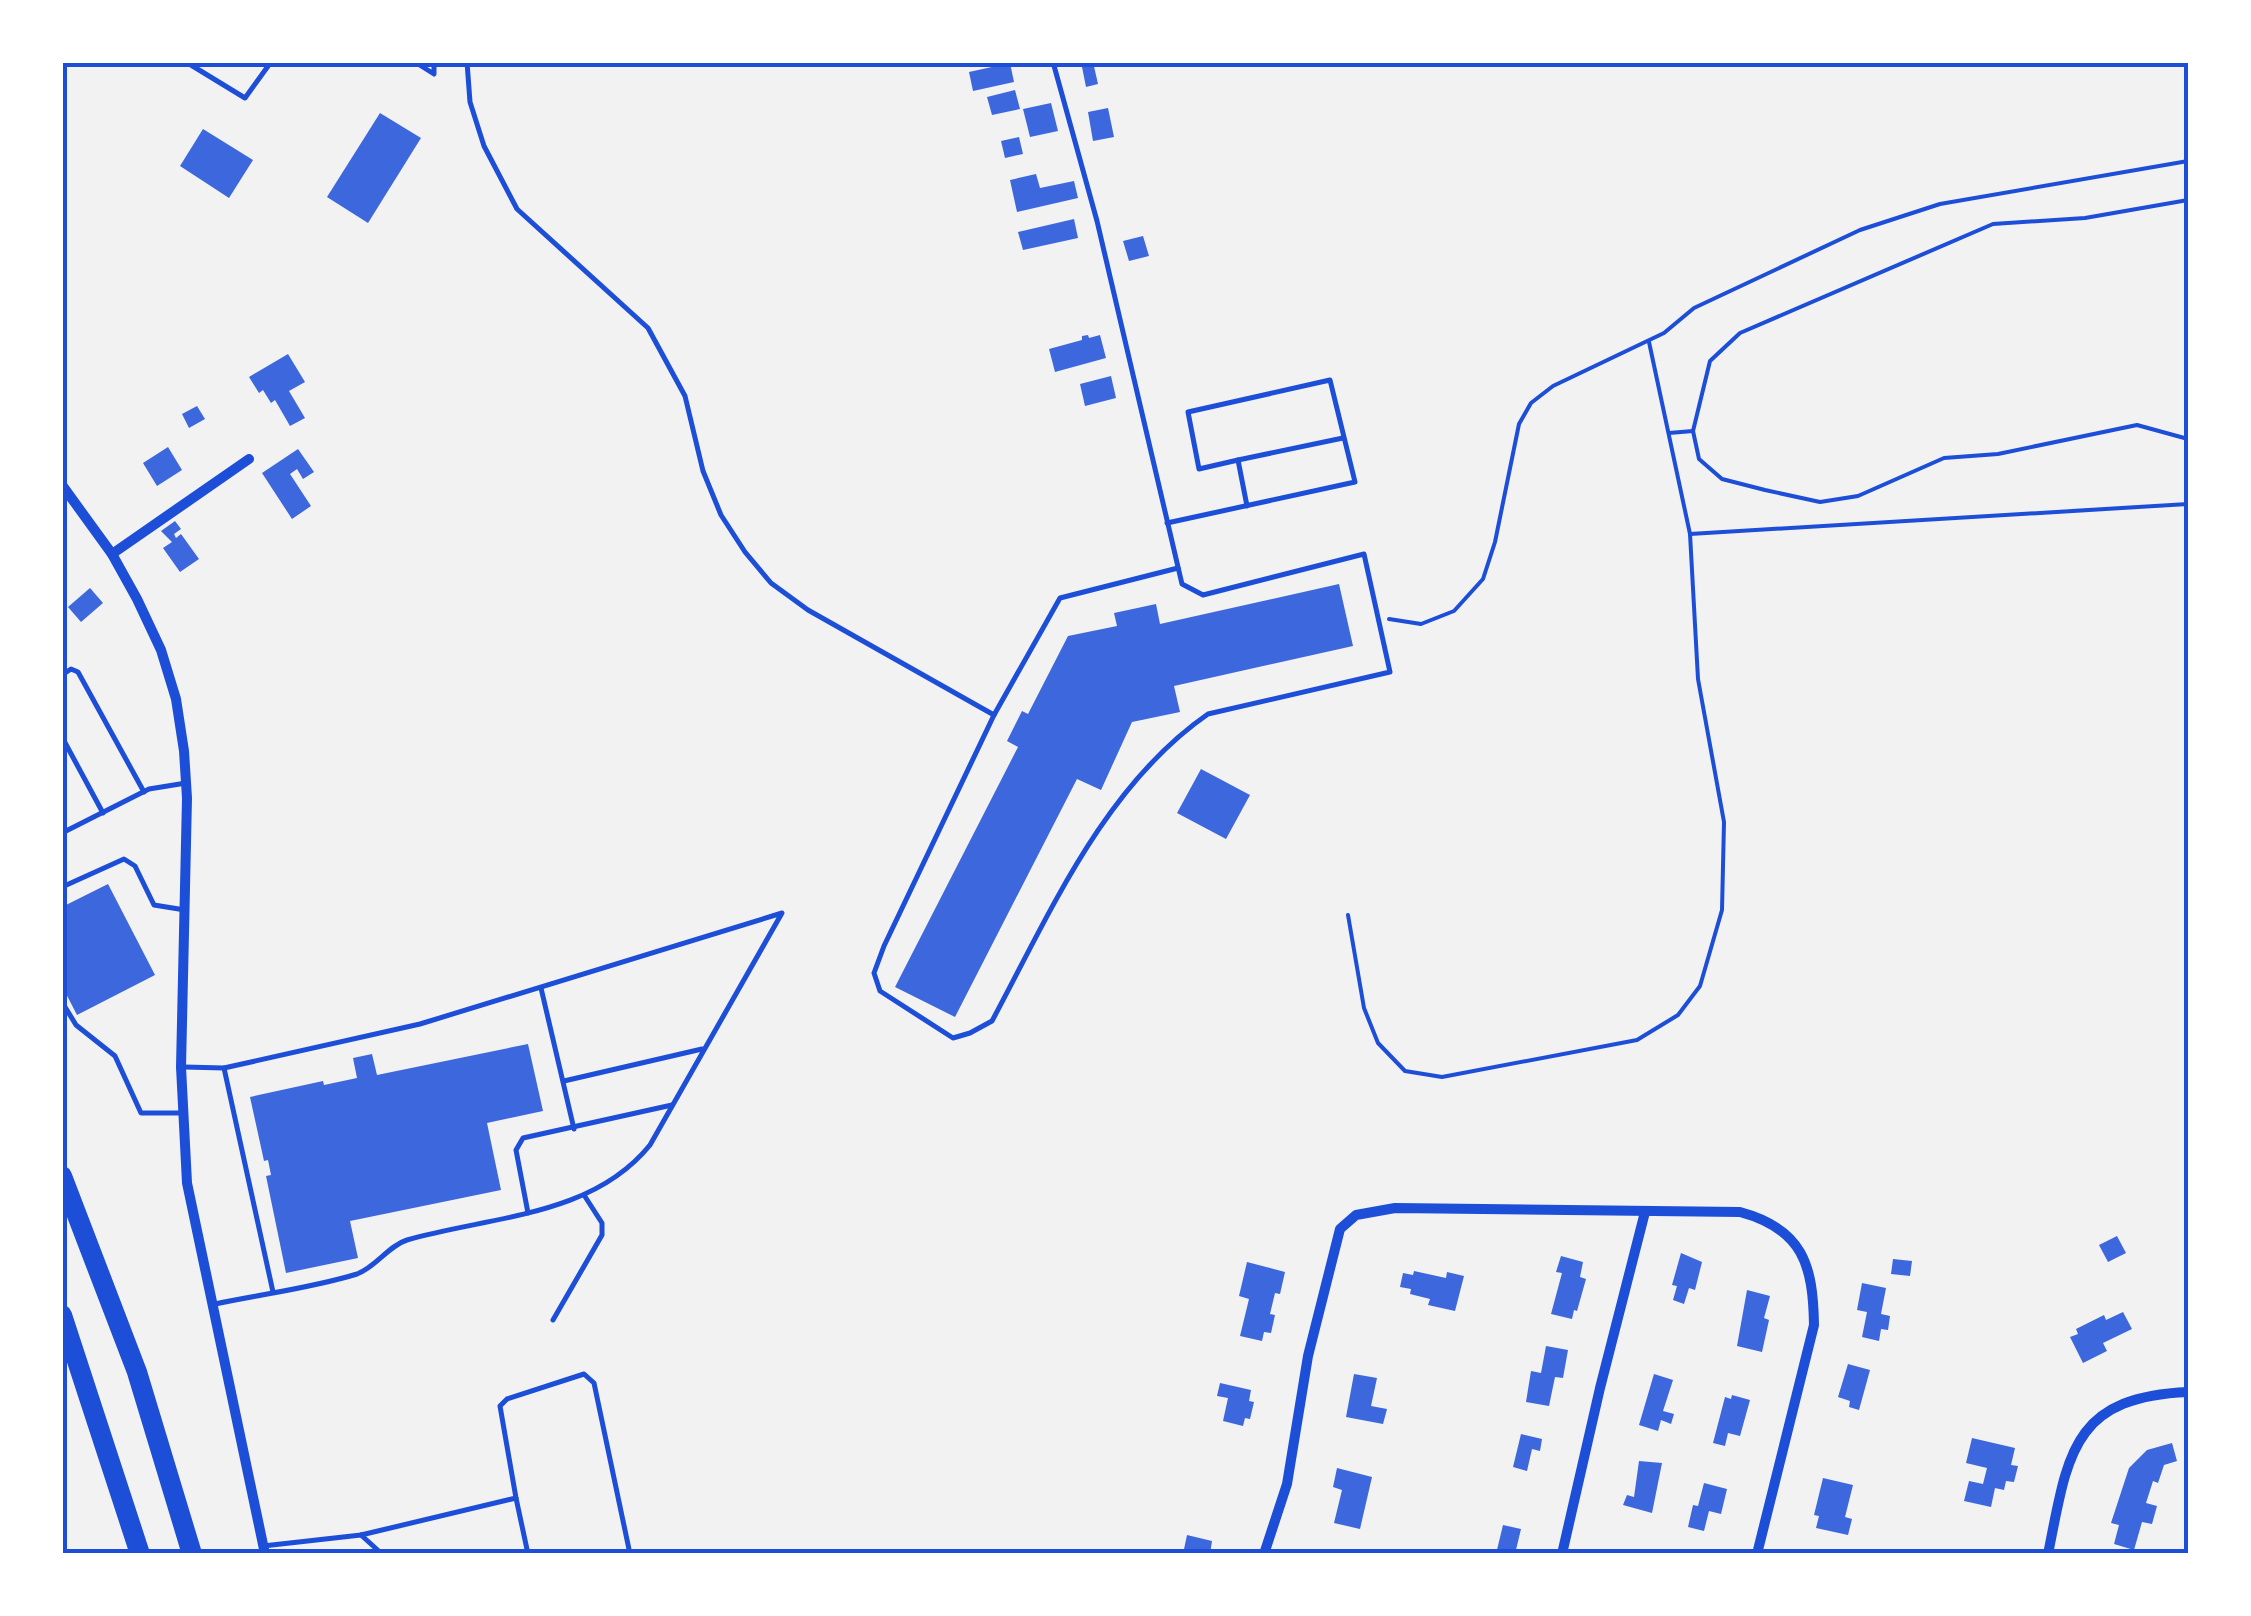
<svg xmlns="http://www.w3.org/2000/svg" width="2251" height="1616" font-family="Montserrat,sans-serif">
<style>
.building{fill:#3d67dc}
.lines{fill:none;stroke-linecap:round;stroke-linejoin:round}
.path{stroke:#1d4ed8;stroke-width:4}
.service{stroke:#1d4ed8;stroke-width:5}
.minor{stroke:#1d4ed8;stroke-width:10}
.motorway{stroke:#1d4ed8;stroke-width:20}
.neatline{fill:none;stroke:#1d4ed8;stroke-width:4}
</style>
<rect width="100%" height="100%" fill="#f2f2f2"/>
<g class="building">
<polygon points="1081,62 1093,62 1098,84 1086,87"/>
<polygon points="1010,63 1014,82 973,91 969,72"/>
<polygon points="1015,90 1020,109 992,115 987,97"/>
<polygon points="1051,103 1058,131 1030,137 1023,109"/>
<polygon points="1108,108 1114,137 1093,141 1088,112"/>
<polygon points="380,113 421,138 368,223 327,197"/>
<polygon points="203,129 253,160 229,198 180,166"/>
<polygon points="1019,137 1023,154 1005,158 1001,141"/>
<polygon points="1036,174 1040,188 1074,181 1078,198 1017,212 1010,180"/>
<polygon points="1074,219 1078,238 1023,250 1018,232"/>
<polygon points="1143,236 1149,256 1129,261 1123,241"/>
<polygon points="1088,335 1089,338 1100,335 1106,358 1055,372 1049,349 1082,340 1082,336"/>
<polygon points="288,354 305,382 289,391 305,418 290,426 275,400 271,403 263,390 259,393 249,377"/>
<polygon points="1111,376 1116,398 1085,406 1080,384"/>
<polygon points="197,406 205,419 189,428 182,414"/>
<polygon points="168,447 182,470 157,486 143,463"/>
<polygon points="298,449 314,472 303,479 297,469 290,474 311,506 292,519 262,473"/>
<polygon points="175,521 181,529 174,534 176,538 181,534 199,559 180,572 163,548 172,542 161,531"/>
<polygon points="1339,584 1353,646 1174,686 1180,712 1132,722 1101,790 1077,779 955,1017 895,987 1018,747 1007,741 1022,711 1028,714 1068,636 1117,626 1114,613 1156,604 1160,624"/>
<polygon points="90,588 103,603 81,622 68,607"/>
<polygon points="1201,769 1250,795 1226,839 1177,813"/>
<polygon points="108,884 155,975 77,1015 62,986 62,907"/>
<polygon points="528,1044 543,1111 487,1123 501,1190 350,1221 358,1258 286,1273 266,1176 271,1175 268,1160 264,1161 250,1097 323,1081 324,1085 357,1078 353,1058 372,1054 377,1075"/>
<polygon points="2117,1236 2126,1253 2108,1262 2099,1245"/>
<polygon points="1681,1253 1702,1262 1695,1290 1689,1288 1684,1304 1673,1300 1677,1286 1672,1285"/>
<polygon points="1561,1256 1583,1262 1580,1277 1586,1279 1577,1311 1574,1310 1572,1319 1551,1314 1562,1273 1556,1272"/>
<polygon points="1893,1259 1912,1261 1910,1276 1891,1274"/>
<polygon points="1247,1262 1285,1272 1280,1294 1275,1293 1270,1314 1275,1315 1271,1333 1264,1332 1262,1341 1240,1336 1249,1299 1239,1296"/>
<polygon points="1414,1271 1446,1278 1447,1272 1464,1276 1455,1311 1428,1305 1430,1299 1410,1294 1411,1289 1400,1287 1403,1273 1413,1275"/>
<polygon points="1862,1283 1886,1288 1881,1314 1890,1316 1888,1330 1881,1329 1879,1341 1862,1337 1867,1312 1857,1310"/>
<polygon points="1747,1290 1770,1296 1764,1318 1769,1320 1762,1352 1737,1346"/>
<polygon points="2123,1312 2132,1329 2103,1343 2107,1351 2083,1363 2070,1337 2078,1334 2076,1329 2104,1315 2106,1320"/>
<polygon points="1546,1346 1568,1350 1563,1378 1555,1377 1549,1406 1526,1402 1531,1371 1541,1373"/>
<polygon points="1848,1364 1870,1370 1859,1410 1849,1407 1850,1401 1838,1397"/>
<polygon points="1354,1374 1377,1378 1371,1406 1387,1409 1383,1424 1346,1417"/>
<polygon points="1654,1374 1673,1380 1663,1411 1674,1414 1671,1424 1661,1420 1658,1431 1639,1425"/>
<polygon points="1220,1383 1251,1390 1249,1401 1254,1402 1250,1419 1245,1418 1243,1426 1223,1421 1228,1398 1217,1396"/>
<polygon points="1732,1395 1750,1400 1740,1436 1728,1433 1725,1446 1713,1443 1725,1397 1731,1399"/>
<polygon points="1521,1434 1542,1439 1540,1451 1532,1449 1527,1471 1513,1467"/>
<polygon points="1972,1438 2015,1448 2011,1465 2018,1466 2014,1482 2006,1481 2004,1490 1995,1488 1991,1507 1964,1501 1969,1481 1983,1484 1987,1468 1966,1463"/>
<polygon points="2172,1443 2177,1461 2164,1465 2158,1483 2153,1481 2146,1503 2157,1506 2152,1524 2142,1522 2134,1550 2114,1544 2119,1525 2111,1523 2129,1468 2147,1450"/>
<polygon points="1639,1461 1662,1463 1652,1513 1623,1505 1627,1495 1634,1497"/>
<polygon points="1337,1468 1372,1477 1360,1529 1334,1523 1342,1490 1333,1487"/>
<polygon points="1823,1478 1853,1485 1845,1517 1852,1519 1848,1535 1816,1528 1819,1516 1814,1515"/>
<polygon points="1704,1483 1727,1489 1721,1514 1709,1511 1704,1531 1688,1527 1693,1505 1698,1506"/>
<polygon points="1503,1525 1521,1529 1515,1554 1496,1554"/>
<polygon points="1187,1535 1212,1541 1210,1554 1183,1554"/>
</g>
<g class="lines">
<g class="path">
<polyline points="2188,200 2085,218 1993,224 1740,333 1710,361 1693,431 1699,459 1722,479 1765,490 1820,502 1858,496 1944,458 1998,454 2137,425 2188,439"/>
<polyline points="1649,342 1690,534 2188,504"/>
<polyline points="1669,433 1693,431"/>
<polyline points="1389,619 1421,624 1454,611 1483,579 1495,542 1519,424 1531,403 1553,386 1664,333 1694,308 1860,230 1940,204 2188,161"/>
<polyline points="1348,915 1364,1008 1378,1043 1405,1071 1442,1077 1637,1040 1678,1015 1700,986 1722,910 1724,822 1698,679 1690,534"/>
</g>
<g class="service">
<polyline points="186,62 245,98 271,62"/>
<polyline points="415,62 434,74 434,62"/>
<polyline points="467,62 470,102 484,146 517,209 648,328 685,396 703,471 721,515 745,552 771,583 808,610 994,715 1060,598 1178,568"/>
<polyline points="1238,460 1343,438"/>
<polyline points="1167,523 1355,482 1330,380 1188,412 1199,469 1238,460 1247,506"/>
<polyline points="62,675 71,669 78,672 144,792"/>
<path d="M994 715 884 946 874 973 880 991 953 1038 970 1033 992 1021C1050 913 1104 786 1208 714L1390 672 1364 554 1203 595 1182 584 1097 221 1053 62"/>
<polyline points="62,737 103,813"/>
<polyline points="62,833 149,789 186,783"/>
<polyline points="62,887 124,859 135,866 154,905 185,910"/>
<polyline points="541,988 574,1129"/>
<polyline points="62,1002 76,1025 115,1056 141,1113 182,1113"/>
<path d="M184 1067 224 1068 420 1024 782 913 650 1145C592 1217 490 1216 407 1240 388 1246 376 1267 357 1274 312 1288 262 1294 215 1304"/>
<polyline points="224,1068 273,1292"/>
<polyline points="564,1081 702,1049"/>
<polyline points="528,1213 516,1150 523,1138 672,1105"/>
<polyline points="553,1320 602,1235 602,1223 584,1195"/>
<polyline points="516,1498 528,1554"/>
<polyline points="361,1535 382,1554"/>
<polyline points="263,1546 361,1535 516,1498 500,1406 507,1399 584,1374 594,1383 630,1554"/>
</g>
<g class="minor">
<polyline points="62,485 112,554 137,599 161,650 176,699 184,751 187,798 181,1067 187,1183 265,1554"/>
<polyline points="112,554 249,459"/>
<path d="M1264 1554 1287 1484 1308 1356 1340 1229 1356 1215 1395 1208 1740 1212C1803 1229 1813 1265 1814 1325L1757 1554"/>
<polyline points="1562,1554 1600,1388 1645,1212"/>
<path d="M2048 1554C2068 1455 2071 1397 2188 1392"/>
</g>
<g class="motorway">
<polyline points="62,1176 137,1372 192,1554"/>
<polyline points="62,1315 140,1554"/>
</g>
</g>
<rect width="2251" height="1616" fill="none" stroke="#ffffff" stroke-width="130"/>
<rect x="65" y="65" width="2121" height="1486" class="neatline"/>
</svg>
